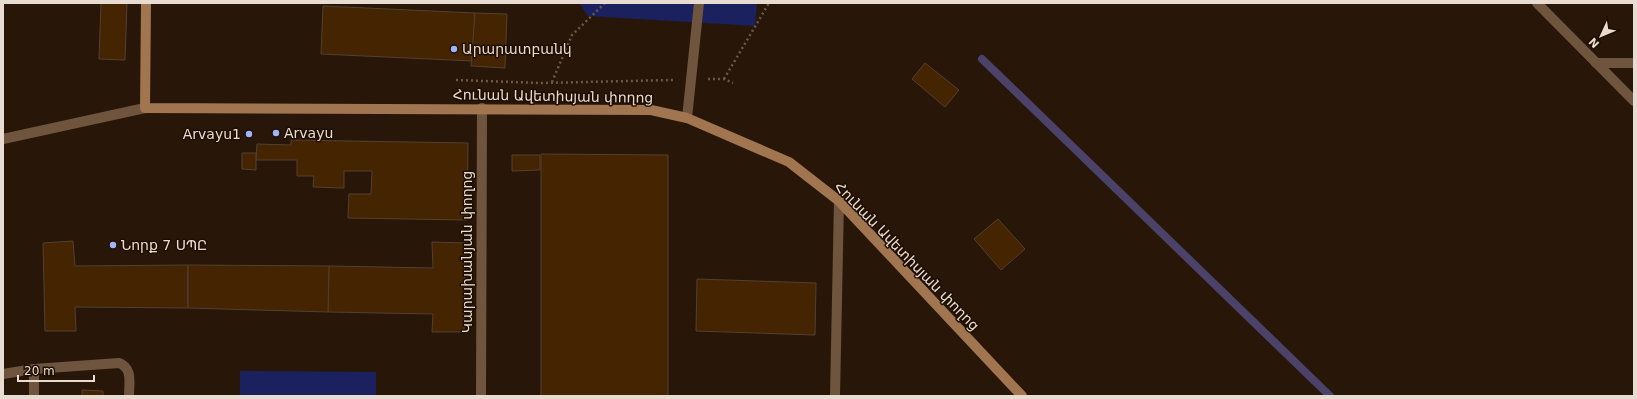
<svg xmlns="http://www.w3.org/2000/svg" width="1637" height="399" font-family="'DejaVu Sans','Noto Sans Armenian',sans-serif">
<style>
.green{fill:#1b215e}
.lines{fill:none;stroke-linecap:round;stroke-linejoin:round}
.stream{stroke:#4a4268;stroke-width:8}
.building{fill:#452402;stroke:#534030}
.path{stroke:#69594c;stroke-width:2.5;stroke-dasharray:2 3;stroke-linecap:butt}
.service{stroke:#70553e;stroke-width:10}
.minor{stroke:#70553e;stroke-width:10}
.tertiary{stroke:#70553e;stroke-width:10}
.secondary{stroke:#a1754f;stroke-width:10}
.poi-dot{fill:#a1b3fd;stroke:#1e0e02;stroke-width:1.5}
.labels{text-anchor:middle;stroke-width:3;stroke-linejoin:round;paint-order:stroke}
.poi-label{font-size:14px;fill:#e8dbd2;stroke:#1e0e02;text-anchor:start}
.street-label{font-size:14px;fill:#e8dbd2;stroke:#1e0e02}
</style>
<rect width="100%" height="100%" fill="#281708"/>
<g class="green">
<polygon points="579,3 757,3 755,26 588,16"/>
<polygon points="240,371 376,372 376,396 240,396"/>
</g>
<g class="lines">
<polyline class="stream" points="982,59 1330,396"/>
</g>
<g class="building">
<polygon points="101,3 127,3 125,60 99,59"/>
<polygon points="323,6 475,13 473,61 321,54"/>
<polygon points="475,13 507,14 505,68 471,66"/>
<polygon points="925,63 959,90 945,107 912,79"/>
<polygon points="291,140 468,143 467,220 348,218 349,194 371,194 372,171 344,171 344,188 313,187 314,176 297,176 297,160 256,160 257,144 291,145"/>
<polygon points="242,153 256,153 256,170 242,169"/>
<polygon points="541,154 668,155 668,396 541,396"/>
<polygon points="512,155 540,155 540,170 512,171"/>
<polygon points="998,219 1025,249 1001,270 974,239"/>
<polygon points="73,241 75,266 188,265 188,308 75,307 76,331 45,331 43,243"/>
<polygon points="432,242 465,243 464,332 432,332 433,314 328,312 329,266 433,268"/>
<polygon points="188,265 329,266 328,312 188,308"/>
<polygon points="697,279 816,283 815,335 696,331"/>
<polygon points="82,390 103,391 103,396 82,396"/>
</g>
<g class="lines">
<g class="path">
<polyline points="708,79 724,79 733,83"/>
<polyline points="724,79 769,3"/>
<polyline points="456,80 541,83 673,80"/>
<polyline points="552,82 572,35 605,3"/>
</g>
<g class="service">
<polyline points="1596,63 1634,63"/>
<polyline points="687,118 699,3"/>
<polyline points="34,369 34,396"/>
<path d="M3 374 34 369 119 363C133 368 129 383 129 396"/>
<polyline points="835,396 839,201"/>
</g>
<g class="minor">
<polyline points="3,139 145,108"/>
<polyline points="481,396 482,108"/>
</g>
<polyline class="tertiary" points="1537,3 1634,101"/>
<polyline class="secondary" points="146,3 145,108 651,110 687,118 789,162 839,201 1022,396"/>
</g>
<g class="poi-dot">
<circle cx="454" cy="49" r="4"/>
<circle cx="276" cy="133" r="4"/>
<circle cx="249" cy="134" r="4"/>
<circle cx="113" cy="245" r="4"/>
</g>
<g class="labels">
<g class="poi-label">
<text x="462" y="54">Արարատբանկ</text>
<text x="284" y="138">Arvayu</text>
<text x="241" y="139" text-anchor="end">Arvayu1</text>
<text x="121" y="250">Նորք 7 ՍՊԸ</text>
</g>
<g class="street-label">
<text transform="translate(553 96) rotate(1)" y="5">Հունան Ավետիսյան փողոց</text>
<text transform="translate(467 252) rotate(-90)" y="5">Կարախանյան փողոց</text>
<text transform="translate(907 256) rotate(46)" y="5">Հունան Ավետիսյան փողոց</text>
</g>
</g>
<rect width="1637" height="399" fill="none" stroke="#e8dbd2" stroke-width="8"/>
<g transform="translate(1601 36) rotate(226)" stroke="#1e0e02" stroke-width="3" paint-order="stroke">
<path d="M0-3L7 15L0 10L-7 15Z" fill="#e8dbd2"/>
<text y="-6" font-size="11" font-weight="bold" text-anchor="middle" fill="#e8dbd2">N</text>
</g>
<path d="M18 375v6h76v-6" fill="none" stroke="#e8dbd2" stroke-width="2"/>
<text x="24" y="375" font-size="12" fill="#e8dbd2" stroke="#1e0e02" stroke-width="3" paint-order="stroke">20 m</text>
</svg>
